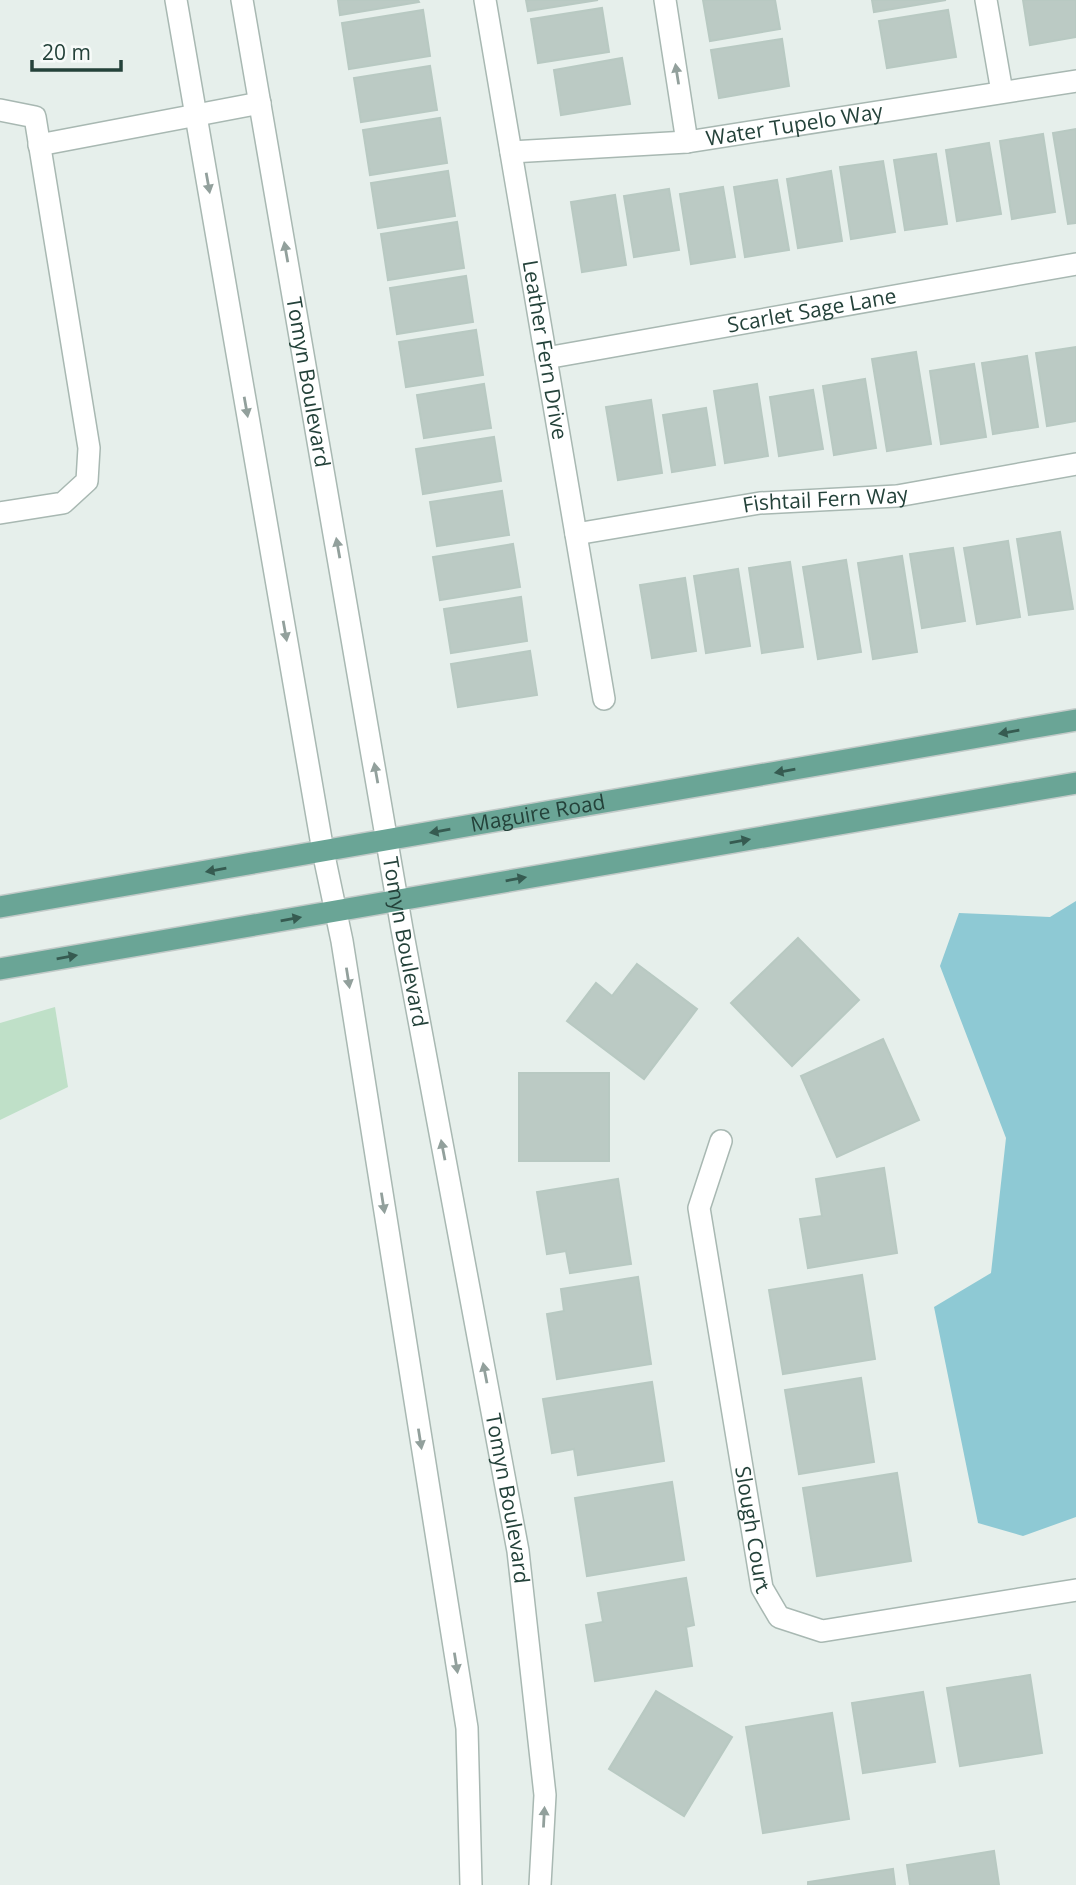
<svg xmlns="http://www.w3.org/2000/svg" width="1076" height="1885" font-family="'Open Sans',sans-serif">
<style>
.green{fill:#bfe0c8}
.water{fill:#8ec9d4}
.building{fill:#bbcac4;stroke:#b8c9c2;stroke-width:2}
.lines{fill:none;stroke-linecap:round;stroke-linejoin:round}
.minor-casing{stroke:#a8b8b2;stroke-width:24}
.major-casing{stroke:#c2cac8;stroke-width:24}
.minor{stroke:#fff;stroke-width:21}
.major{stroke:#6aa596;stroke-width:21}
.oneway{fill:#92a09c}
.oneway2{fill:#365b51}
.labels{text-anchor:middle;stroke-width:5;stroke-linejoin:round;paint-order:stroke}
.street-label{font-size:21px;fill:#24423a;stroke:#f7fbf9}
</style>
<rect width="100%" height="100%" fill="#e6efeb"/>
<polygon class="green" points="55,1007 68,1087 0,1120 0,1023"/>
<polygon class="water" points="1076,901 1076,1517 1023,1536 978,1523 934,1307 991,1273 1006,1138 940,966 959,913 1050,917"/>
<g class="building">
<polygon points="338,0 418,0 419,2 340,15"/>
<polygon points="526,0 598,0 528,11"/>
<polygon points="703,0 775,0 780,29 710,41"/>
<polygon points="872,0 946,0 874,12"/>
<polygon points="1023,0 1076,0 1076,37 1030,45"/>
<polygon points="602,8 609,52 538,63 531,19"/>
<polygon points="423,10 430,56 349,69 342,23"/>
<polygon points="948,10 956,57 887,68 879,21"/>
<polygon points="782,39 789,86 719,98 711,50"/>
<polygon points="622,58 630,104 561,115 554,70"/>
<polygon points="430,66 437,110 361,122 354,78"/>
<polygon points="440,118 447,163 370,175 363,130"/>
<polygon points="1076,129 1076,223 1068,224 1053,133"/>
<polygon points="1043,134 1055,212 1012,219 1000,141"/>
<polygon points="989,143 1001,214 957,221 946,150"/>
<polygon points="936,154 947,224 905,230 894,160"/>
<polygon points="883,161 895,232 851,239 840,167"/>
<polygon points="448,171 455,216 378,228 371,183"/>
<polygon points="831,171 842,241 798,248 787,179"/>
<polygon points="777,180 789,250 745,257 734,187"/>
<polygon points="723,187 735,257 691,264 680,194"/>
<polygon points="669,189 679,250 634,257 624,196"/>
<polygon points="615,195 626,265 582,272 571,202"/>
<polygon points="457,222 464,268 388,280 381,234"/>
<polygon points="466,276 473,322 397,334 390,288"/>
<polygon points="476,330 483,375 406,387 399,342"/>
<polygon points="1076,347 1076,421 1047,426 1036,353"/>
<polygon points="916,352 931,444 887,451 872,359"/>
<polygon points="1027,356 1038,427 993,434 982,363"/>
<polygon points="974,364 986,437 941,444 930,371"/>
<polygon points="865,379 876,448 834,455 823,386"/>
<polygon points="484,384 491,428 424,438 417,395"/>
<polygon points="757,384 768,456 725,463 714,391"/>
<polygon points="813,390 823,449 779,456 770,397"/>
<polygon points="651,400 662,473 618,480 606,407"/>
<polygon points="706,408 715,465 672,472 663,415"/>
<polygon points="494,437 501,481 423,494 416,449"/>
<polygon points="502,491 509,535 437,546 430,502"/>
<polygon points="1060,532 1073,609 1029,615 1017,539"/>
<polygon points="1008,541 1020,617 977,624 964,548"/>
<polygon points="513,544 520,587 440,600 433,557"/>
<polygon points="953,548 965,621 922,628 910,554"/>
<polygon points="902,556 917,652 873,659 858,563"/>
<polygon points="846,560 861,652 818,659 803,567"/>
<polygon points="790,562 803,647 762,653 749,568"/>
<polygon points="738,569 750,646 706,653 694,576"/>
<polygon points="685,578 696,651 652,658 640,585"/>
<polygon points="521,597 527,641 451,653 444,609"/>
<polygon points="530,651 537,695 458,707 451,664"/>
<polygon points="798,938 859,1000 792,1066 731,1003"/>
<polygon points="637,964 697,1009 644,1079 567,1021 596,983 612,996"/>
<polygon points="883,1039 919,1120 837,1157 801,1076"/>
<rect x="519" y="1073" width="90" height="88"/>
<polygon points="884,1168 897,1253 808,1268 800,1219 822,1216 816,1179"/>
<polygon points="618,1179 631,1264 570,1273 566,1251 547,1254 537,1192"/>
<polygon points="862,1275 875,1359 783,1374 769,1290"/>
<polygon points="638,1277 651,1364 557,1379 547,1314 564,1311 561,1289"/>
<polygon points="861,1378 874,1462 799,1474 785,1390"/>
<polygon points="652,1382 664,1461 578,1475 574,1449 552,1453 543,1399"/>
<polygon points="897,1473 911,1561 817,1576 803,1488"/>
<polygon points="672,1482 684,1560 587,1576 575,1498"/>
<polygon points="686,1578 694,1625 686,1627 692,1666 595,1681 586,1625 603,1622 598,1593"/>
<polygon points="1030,1675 1042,1753 960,1766 947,1688"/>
<polygon points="656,1691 732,1737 684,1816 609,1769"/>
<polygon points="923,1692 935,1762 863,1773 852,1703"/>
<polygon points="832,1713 849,1819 763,1833 746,1727"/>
<polygon points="994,1851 999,1885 910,1885 907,1865"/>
<polygon points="893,1869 895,1885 808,1885 808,1882"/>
</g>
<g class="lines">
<g class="minor-casing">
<g id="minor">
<polyline points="176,0 323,851 342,941 467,1728 471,1885"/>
<path id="s1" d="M242 0 402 929 518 1551 545 1795 540 1885"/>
<path id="s2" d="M485 0 604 699"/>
<polyline points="665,0 687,142"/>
<polyline points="986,0 1002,92"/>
<polyline points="0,110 35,117 89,448 87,481 63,503 0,513"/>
<polyline points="39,145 260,103"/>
<path id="s3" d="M511 152 687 142 1076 81"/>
<path id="s4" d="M546 358 1076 264"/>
<path id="s5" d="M576 534 760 503 897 496 1076 464"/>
<path id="s6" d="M721 1141 699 1208 762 1588 779 1617 822 1631 1076 1590"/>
</g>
</g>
<g class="major-casing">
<g id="major">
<path id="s7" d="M0 907 1076 720"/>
<polyline points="0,969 1076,783"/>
</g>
</g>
<use href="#minor" class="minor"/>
<use href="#major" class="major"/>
</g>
<defs><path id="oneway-solid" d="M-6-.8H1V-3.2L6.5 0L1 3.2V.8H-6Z" transform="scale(1.75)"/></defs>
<g class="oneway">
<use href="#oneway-solid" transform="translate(677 74) rotate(-99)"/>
<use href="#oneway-solid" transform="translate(208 183) rotate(80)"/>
<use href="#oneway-solid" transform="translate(286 252) rotate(-100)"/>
<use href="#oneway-solid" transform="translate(246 407) rotate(80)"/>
<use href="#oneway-solid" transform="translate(338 548) rotate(-100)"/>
<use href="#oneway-solid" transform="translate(285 631) rotate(80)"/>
<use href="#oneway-solid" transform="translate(376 773) rotate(-100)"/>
<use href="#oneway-solid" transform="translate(348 978) rotate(81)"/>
<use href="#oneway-solid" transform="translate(443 1150) rotate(-101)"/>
<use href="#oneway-solid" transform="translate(383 1203) rotate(81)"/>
<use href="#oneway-solid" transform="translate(485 1373) rotate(-101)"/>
<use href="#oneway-solid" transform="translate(420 1439) rotate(81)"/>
<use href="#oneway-solid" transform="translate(456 1663) rotate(81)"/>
<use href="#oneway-solid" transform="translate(544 1817) rotate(-87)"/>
</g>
<g class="oneway2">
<use href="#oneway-solid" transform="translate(1009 732) rotate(170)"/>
<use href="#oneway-solid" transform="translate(785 771) rotate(170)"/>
<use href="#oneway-solid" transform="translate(440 831) rotate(170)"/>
<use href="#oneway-solid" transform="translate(740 841) rotate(-10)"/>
<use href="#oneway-solid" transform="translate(216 870) rotate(170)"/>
<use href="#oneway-solid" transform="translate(516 879) rotate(-10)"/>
<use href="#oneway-solid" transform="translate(291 919) rotate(-10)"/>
<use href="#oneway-solid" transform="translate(67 957) rotate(-10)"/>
</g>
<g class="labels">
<g class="street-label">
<text dy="7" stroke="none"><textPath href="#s3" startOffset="285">Water Tupelo Way</textPath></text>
<text dy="7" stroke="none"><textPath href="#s4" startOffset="270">Scarlet Sage Lane</textPath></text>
<text dy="7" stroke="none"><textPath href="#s2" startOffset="355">Leather Fern Drive</textPath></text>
<text dy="7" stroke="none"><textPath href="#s1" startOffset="388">Tomyn Boulevard</textPath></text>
<text dy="7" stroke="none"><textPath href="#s5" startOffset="252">Fishtail Fern Way</textPath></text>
<text dy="7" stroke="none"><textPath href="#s7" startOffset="546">Maguire Road</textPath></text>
<text dy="7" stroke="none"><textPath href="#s1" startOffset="956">Tomyn Boulevard</textPath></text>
<text dy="7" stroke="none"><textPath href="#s1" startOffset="1522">Tomyn Boulevard</textPath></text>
<text dy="7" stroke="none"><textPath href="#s6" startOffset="396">Slough Court</textPath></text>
</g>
</g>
<path d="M32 60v10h89v-10" fill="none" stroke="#24423a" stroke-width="3.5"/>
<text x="42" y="60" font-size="21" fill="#24423a" stroke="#f7fbf9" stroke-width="5" paint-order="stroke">20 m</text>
</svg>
